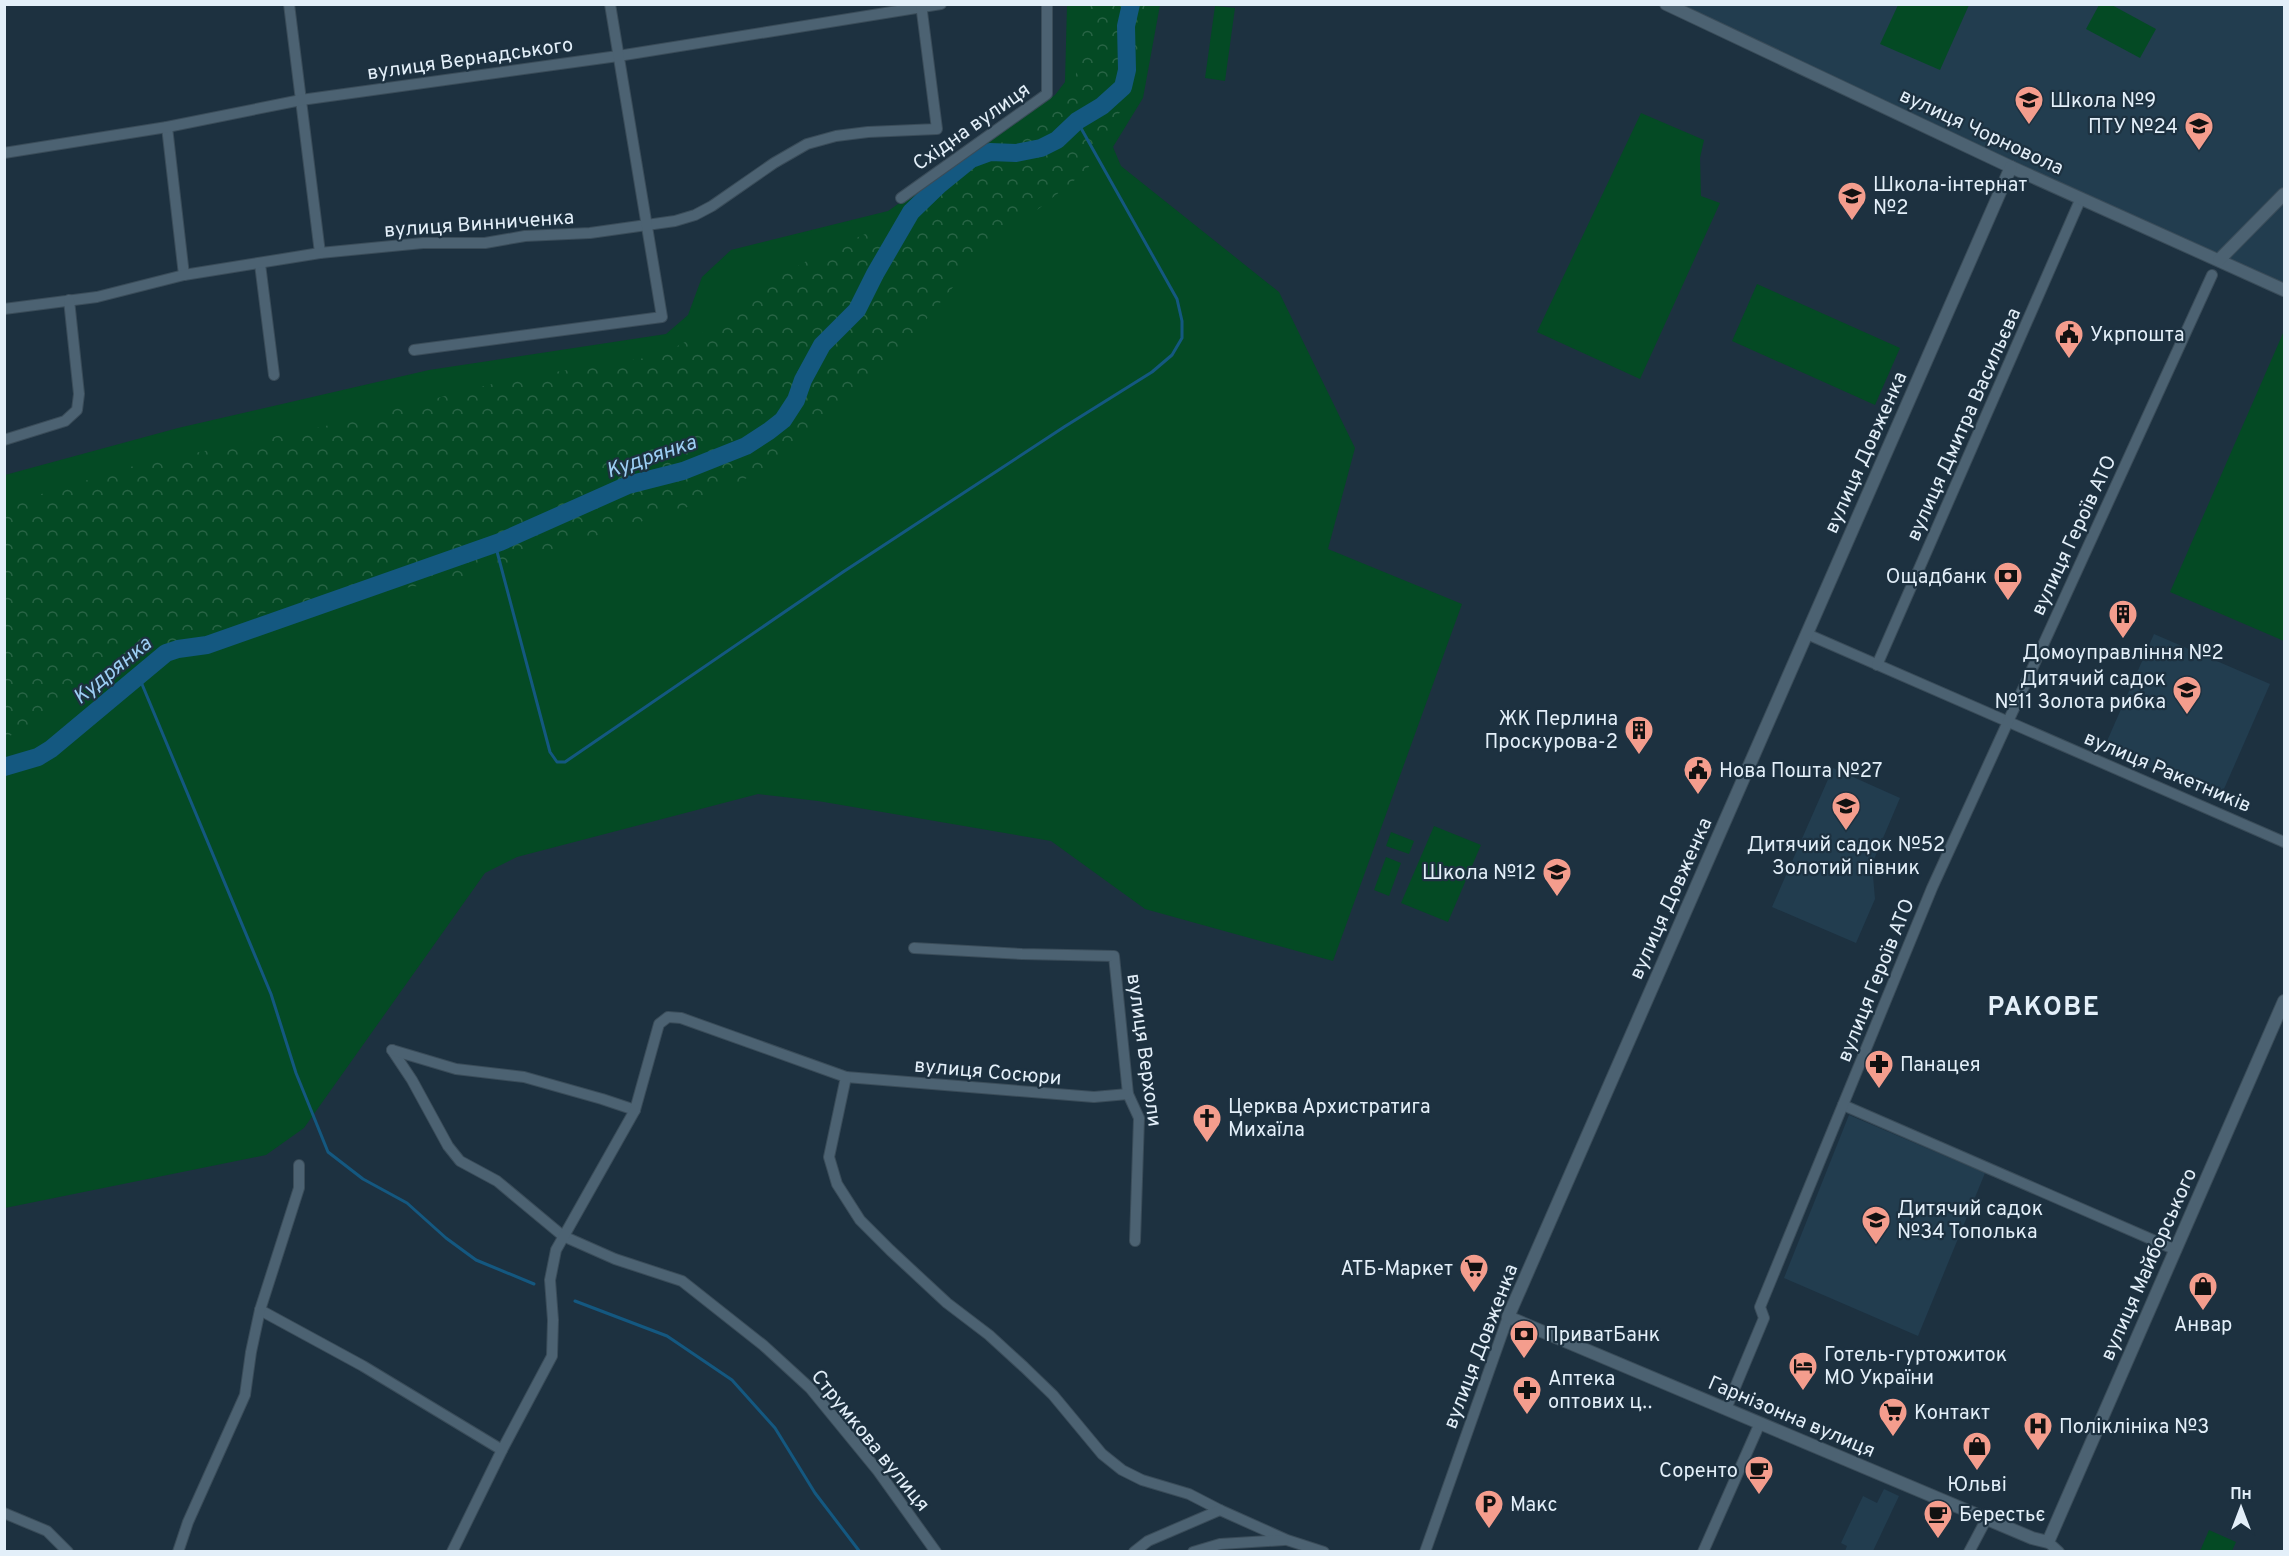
<svg xmlns="http://www.w3.org/2000/svg" width="2289" height="1556" font-family="Overpass,sans-serif">
<style>
.built{fill:#223d4f}
.green{fill:#044a24}
.forest{fill:url(#forest-crowns)}
.lines{fill:none;stroke-linecap:round;stroke-linejoin:round}
.stream{stroke:#145880;stroke-width:3}
.river{stroke:#145880;stroke-width:18}
.minor-casing{stroke:#3a4c59;stroke-width:12}
.tertiary-casing{stroke:#3a4c59;stroke-width:14}
.minor{stroke:#4c6272;stroke-width:10}
.tertiary{stroke:#4c6272;stroke-width:12}
.labels{text-anchor:middle;stroke-width:4.5;stroke-linejoin:round;paint-order:stroke}
.street-label{font-size:20px;fill:#e3eff9;stroke:#1d3140}
.poi-label{font-size:20px;fill:#e3eff9;stroke:#1d3140;text-anchor:start}
.water-label{font-size:21px;font-style:italic;fill:#9ccef3;stroke:#1d3140}
.district-label{font-size:26px;font-weight:bold;letter-spacing:1.5px;fill:#e3eff9;stroke:#1d3140}
</style>
<defs>
<pattern id="forest-crowns" width="20" height="18" patternUnits="userSpaceOnUse" patternTransform="scale(1.5)"><rect width="20" height="18" fill="#044a24"/><path d="M2 6a3 3 0 1 1 6 0M12 15a3 3 0 1 1 6 0" fill="none" stroke="#286445"/></pattern>
</defs>
<rect width="100%" height="100%" fill="#1d3140"/>
<g class="built">
<polygon points="1676,5 2284,5 2284,188 2218,255 2013,163"/>
<polygon points="2284,193 2284,285 2226,259"/>
<polygon points="2154,634 2270,684 2220,798 2104,748"/>
<polygon points="1833,768 1900,798 1872,864 1875,899 1856,943 1772,907"/>
<polygon points="1849,1115 1985,1173 1918,1336 1784,1278"/>
<polygon points="1884,1489 1899,1496 1873,1551 1845,1551 1847,1546 1841,1543 1863,1496 1877,1503"/>
</g>
<g class="green">
<polygon points="2110,4 2156,29 2140,58 2086,29 2099,5"/>
<polygon points="1067,5 1160,5 1143,98 1113,147 1121,166 1279,292 1355,448 1328,549 1462,604 1333,961 1145,909 1051,841 818,801 758,794 517,857 485,873 304,1128 266,1155 5,1208 5,475 178,428 429,370 666,334 688,315 702,277 731,250 888,211 1055,95 1065,82"/>
<polygon points="1898,5 1969,5 1940,70 1880,44"/>
<polygon points="1215,6 1235,8 1225,81 1205,78"/>
<polygon points="1641,113 1704,140 1700,158 1701,196 1720,203 1640,379 1537,332"/>
<polygon points="1757,284 1900,348 1875,405 1732,341"/>
<polygon points="2284,331 2284,641 2170,592"/>
<polygon points="1434,826 1481,845 1448,922 1401,903"/>
<polygon points="1391,832 1414,841 1409,854 1386,846"/>
<polygon points="1386,857 1401,863 1389,896 1374,890"/>
<polygon points="2209,1530 2236,1542 2232,1551 2200,1551"/>
</g>
<polygon class="forest" points="1086,5 1145,5 1135,63 1121,110 1103,145 1086,171 977,258 877,379 778,462 694,505 455,580 279,608 145,653 5,739 5,505 137,465 335,424 516,378 658,356 722,323 769,282 821,253 898,220 994,147 1061,107 1075,80"/>
<g class="lines">
<g class="stream">
<polyline points="495,544 550,752 557,762 565,762 843,572 1064,427 1152,372 1172,355 1182,338 1182,321 1177,299 1077,121"/>
<polyline points="139,677 271,994 296,1073 328,1152 363,1179 407,1203 446,1238 476,1260 534,1284"/>
<polyline points="575,1301 667,1336 732,1380 775,1428 815,1493 860,1552"/>
</g>
<polyline class="river" points="4,767 38,757 51,749 166,653 178,649 207,645 500,542 628,485 683,471 746,446 769,431 783,420 796,400 803,380 822,345 857,310 875,274 911,212 939,185 971,159 990,152 1016,153 1041,148 1057,140 1077,121 1102,106 1123,87 1127,70 1126,26 1131,4"/>
<g class="minor-casing">
<g id="minor">
<polyline points="289,4 320,253"/>
<polyline points="167,127 184,275"/>
<polyline points="4,153 167,127 301,100 618,56 941,4"/>
<polyline points="901,198 1047,94 1047,4"/>
<polyline points="260,264 274,375"/>
<polyline points="4,309 97,297 184,275 320,253 423,243 485,243 525,236 590,233 675,221 695,215 712,206 774,163 807,144 836,136 868,132 937,129 921,4"/>
<polyline points="414,350 662,317 610,4"/>
<polyline points="4,440 65,421 77,410 79,394 69,300"/>
<polyline points="1807,634 2284,842"/>
<polyline points="1877,665 2081,198"/>
<polyline points="914,948 1022,954 1114,956 1128,1094 1139,1118 1135,1241"/>
<polyline points="392,1050 412,1080 448,1146 460,1161 497,1181 563,1236 615,1259 682,1281 763,1345 810,1388 878,1471 936,1552"/>
<polyline points="392,1050 456,1069 524,1077 602,1099 635,1110"/>
<polyline points="846,1077 1094,1097 1128,1094"/>
<polyline points="1843,1105 2176,1250"/>
<polyline points="260,1310 363,1366 502,1450"/>
<polyline points="1726,1409 1764,1318 1760,1307 1932,888 2212,275"/>
<polyline points="4,1513 47,1531 68,1552"/>
<polyline points="2048,1542 2059,1552"/>
<polyline points="178,1552 188,1522 245,1395 251,1352 260,1310 299,1188 299,1165"/>
<polyline points="452,1552 502,1450 552,1356 553,1320 550,1280 556,1250 635,1110 659,1024 668,1017 681,1018 846,1077 829,1157 837,1184 860,1220 890,1250 947,1303 989,1335 1024,1367 1053,1395 1102,1454 1122,1470 1142,1480 1189,1494 1220,1510 1287,1540 1324,1552"/>
<polyline points="1134,1552 1148,1541 1220,1510"/>
<polyline points="1193,1552 1220,1544 1284,1540"/>
<polyline points="1425,1552 1508,1317"/>
<polyline points="1703,1552 1760,1423"/>
<polyline points="1969,1552 1987,1518"/>
</g>
</g>
<g class="tertiary-casing">
<g id="tertiary">
<polyline points="1666,4 2011,167 2284,290"/>
<polyline points="2011,167 1508,1317 2032,1538 2048,1542 2284,1001"/>
<polyline points="2219,260 2284,194"/>
</g>
</g>
<use href="#minor" class="minor"/>
<use href="#tertiary" class="tertiary"/>
</g>
<defs>
<g id="school-pin" transform="scale(1.5)"><path d="M0 17L-7.5 6A9.5 9.5 0 1 1 7.5 6Z" fill="#f49d8d" stroke="#1d3140"/><path d="M0-5L7-2L0 1L-7-2ZM-4 1L0 2.5L4 1V4Q0 6-4 4Z" fill="#111"/></g>
<g id="university-pin" transform="scale(1.5)"><path d="M0 17L-7.5 6A9.5 9.5 0 1 1 7.5 6Z" fill="#f49d8d" stroke="#1d3140"/><path d="M0-5L7-2L0 1L-7-2ZM-4 1L0 2.5L4 1V4Q0 6-4 4Z" fill="#111"/></g>
<g id="civic-pin" transform="scale(1.5)"><path d="M0 17L-7.5 6A9.5 9.5 0 1 1 7.5 6Z" fill="#f49d8d" stroke="#1d3140"/><path d="M-.6-6.5H3V-4.5H.6V-3L4-1V1h2V6H-6V1h2V-1L-.6-3ZM-1.2 2.5V6h2.4V2.5Z" fill="#111"/></g>
<g id="bank-pin" transform="scale(1.5)"><path d="M0 17L-7.5 6A9.5 9.5 0 1 1 7.5 6Z" fill="#f49d8d" stroke="#1d3140"/><path d="M-6-4H6V4H-6ZM0-2.3a2.3 2.3 0 1 0 0 4.6a2.3 2.3 0 1 0 0-4.6Z" fill="#111"/></g>
<g id="building-pin" transform="scale(1.5)"><path d="M0 17L-7.5 6A9.5 9.5 0 1 1 7.5 6Z" fill="#f49d8d" stroke="#1d3140"/><path d="M-4-6H4V6H1V3H-1V6H-4ZM-2.5-4.3h1.7v1.8h-1.7ZM.8-4.3h1.7v1.8H.8ZM-2.5-1h1.7V.8h-1.7ZM.8-1h1.7V.8H.8Z" fill="#111"/></g>
<g id="pharmacy-pin" transform="scale(1.5)"><path d="M0 17L-7.5 6A9.5 9.5 0 1 1 7.5 6Z" fill="#f49d8d" stroke="#1d3140"/><path d="M-2-6h4v4h4v4h-4v4h-4v-4h-4v-4h4Z" fill="#111"/></g>
<g id="church-pin" transform="scale(1.5)"><path d="M0 17L-7.5 6A9.5 9.5 0 1 1 7.5 6Z" fill="#f49d8d" stroke="#1d3140"/><path d="M-1.2-6h2.4v3.5h3.3v2.4h-3.3V6h-2.4V-.1h-3.3v-2.4h3.3Z" fill="#111"/></g>
<g id="supermarket-pin" transform="scale(1.5)"><path d="M0 17L-7.5 6A9.5 9.5 0 1 1 7.5 6Z" fill="#f49d8d" stroke="#1d3140"/><path d="M-6-5.5h2.5l.6 2H6L4.5 2H-2.5L-4.4-4H-6ZM-1.5 3.2a1.3 1.3 0 1 0 .1 0ZM3 3.2a1.3 1.3 0 1 0 .1 0Z" fill="#111"/></g>
<g id="shop-pin" transform="scale(1.5)"><path d="M0 17L-7.5 6A9.5 9.5 0 1 1 7.5 6Z" fill="#f49d8d" stroke="#1d3140"/><path d="M-5-2.5h2.3a2.7 3.5 0 0 1 5.4 0H5L5.5 6h-11ZM-1.5-2.5h3a1.5 2.3 0 0 0-3 0Z" fill="#111"/></g>
<g id="hotel-pin" transform="scale(1.5)"><path d="M0 17L-7.5 6A9.5 9.5 0 1 1 7.5 6Z" fill="#f49d8d" stroke="#1d3140"/><path d="M-6-4.5h1.5V1H6V5H4.5V3h-9V5H-6ZM-4 0a1.8 1.8 0 1 1 3.6 0ZM.5 0V-2.5h3Q6-2.5 6 0Z" fill="#111"/></g>
<g id="hospital-pin" transform="scale(1.5)"><path d="M0 17L-7.5 6A9.5 9.5 0 1 1 7.5 6Z" fill="#f49d8d" stroke="#1d3140"/><path d="M-5-5h3v3.5h4V-5h3V5h-3V1.5h-4V5h-3Z" fill="#111"/></g>
<g id="cafe-pin" transform="scale(1.5)"><path d="M0 17L-7.5 6A9.5 9.5 0 1 1 7.5 6Z" fill="#f49d8d" stroke="#1d3140"/><path d="M-5.5-4.5H6V0H3Q3 3.5 0 3.5H-2.5Q-5.5 3.5-5.5 0ZM3-3.2v2h1.7v-2ZM-6 4.5H4V6H-6Z" fill="#111"/></g>
<g id="parking-pin" transform="scale(1.5)"><path d="M0 17L-7.5 6A9.5 9.5 0 1 1 7.5 6Z" fill="#f49d8d" stroke="#1d3140"/><path d="M-3.5-5.5H1a3.5 3.5 0 0 1 0 7H-1V5.5H-3.5ZM-1-3.4V-.6H.8a1.4 1.4 0 0 0 0-2.8Z" fill="#111"/></g>
</defs>
<g fill-rule="evenodd">
<use href="#school-pin" x="2029" y="100"/>
<use href="#university-pin" x="2199" y="126"/>
<use href="#school-pin" x="1852" y="196"/>
<use href="#civic-pin" x="2069" y="334"/>
<use href="#bank-pin" x="2008" y="576"/>
<use href="#building-pin" x="2123" y="614"/>
<use href="#school-pin" x="2187" y="690"/>
<use href="#building-pin" x="1639" y="730"/>
<use href="#civic-pin" x="1698" y="770"/>
<use href="#school-pin" x="1846" y="806"/>
<use href="#school-pin" x="1557" y="872"/>
<use href="#pharmacy-pin" x="1879" y="1064"/>
<use href="#church-pin" x="1207" y="1118"/>
<use href="#school-pin" x="1876" y="1220"/>
<use href="#supermarket-pin" x="1474" y="1268"/>
<use href="#shop-pin" x="2203" y="1286"/>
<use href="#bank-pin" x="1524" y="1334"/>
<use href="#hotel-pin" x="1803" y="1366"/>
<use href="#pharmacy-pin" x="1527" y="1390"/>
<use href="#supermarket-pin" x="1893" y="1412"/>
<use href="#hospital-pin" x="2038" y="1426"/>
<use href="#shop-pin" x="1977" y="1446"/>
<use href="#cafe-pin" x="1759" y="1470"/>
<use href="#parking-pin" x="1489" y="1504"/>
<use href="#cafe-pin" x="1938" y="1514"/>
</g>
<g class="labels">
<g class="street-label">
<text transform="translate(470 58) rotate(-8)" y="7">вулиця Вернадського</text>
<text transform="translate(971 126) rotate(-35)" y="7">Східна вулиця</text>
<text transform="translate(1982 131) rotate(25)" y="7">вулиця Чорновола</text>
<text transform="translate(479 223) rotate(-4)" y="7">вулиця Винниченка</text>
<text transform="translate(1963 424) rotate(-66)" y="7">вулиця Дмитра Васильєва</text>
<text transform="translate(1865 452) rotate(-66)" y="7">вулиця Довженка</text>
<text transform="translate(2073 535) rotate(-65)" y="7">вулиця Героїв АТО</text>
<text transform="translate(2168 771) rotate(23)" y="7">вулиця Ракетників</text>
<text transform="translate(1670 898) rotate(-66)" y="7">вулиця Довженка</text>
<text transform="translate(1875 980) rotate(-68)" y="7">вулиця Героїв АТО</text>
<text transform="translate(1145 1050) rotate(82)" y="7">вулиця Верхоли</text>
<text transform="translate(988 1071) rotate(5)" y="7">вулиця Сосюри</text>
<text transform="translate(2148 1264) rotate(-66)" y="7">вулиця Майборського</text>
<text transform="translate(1480 1346) rotate(-69)" y="7">вулиця Довженка</text>
<text transform="translate(1792 1416) rotate(23)" y="7">Гарнізонна вулиця</text>
<text transform="translate(871 1440) rotate(51)" y="7">Струмкова вулиця</text>
</g>
<g class="poi-label">
<text x="2050" y="107">Школа №9</text>
<text x="2178" y="133" text-anchor="end">ПТУ №24</text>
<text x="1873" y="191">Школа-інтернат<tspan x="1873" dy="23">№2</tspan></text>
<text x="2090" y="341">Укрпошта</text>
<text x="1987" y="583" text-anchor="end">Ощадбанк</text>
<text x="2123" y="659" text-anchor="middle">Домоуправління №2</text>
<text x="2166" y="685" text-anchor="end">Дитячий садок<tspan x="2166" dy="23">№11 Золота рибка</tspan></text>
<text x="1618" y="725" text-anchor="end">ЖК Перлина<tspan x="1618" dy="23">Проскурова-2</tspan></text>
<text x="1719" y="777">Нова Пошта №27</text>
<text x="1846" y="851" text-anchor="middle">Дитячий садок №52<tspan x="1846" dy="23">Золотий півник</tspan></text>
<text x="1536" y="879" text-anchor="end">Школа №12</text>
<text x="1900" y="1071">Панацея</text>
<text x="1228" y="1113">Церква Архистратига<tspan x="1228" dy="23">Михаїла</tspan></text>
<text x="1897" y="1215">Дитячий садок<tspan x="1897" dy="23">№34 Тополька</tspan></text>
<text x="1453" y="1275" text-anchor="end">АТБ-Маркет</text>
<text x="2203" y="1331" text-anchor="middle">Анвар</text>
<text x="1545" y="1341">ПриватБанк</text>
<text x="1824" y="1361">Готель-гуртожиток<tspan x="1824" dy="23">МО України</tspan></text>
<text x="1548" y="1385">Аптека<tspan x="1548" dy="23">оптових ц‥</tspan></text>
<text x="1914" y="1419">Контакт</text>
<text x="2059" y="1433">Поліклініка №3</text>
<text x="1738" y="1477" text-anchor="end">Соренто</text>
<text x="1977" y="1491" text-anchor="middle">Юльві</text>
<text x="1510" y="1511">Макс</text>
<text x="1959" y="1521">Берестьє</text>
</g>
<g class="water-label">
<text transform="translate(651 456) rotate(-19)" y="7">Кудрянка</text>
<text transform="translate(112 670) rotate(-39)" y="7">Кудрянка</text>
</g>
<g class="district-label">
<text x="2044" y="1015">РАКОВЕ</text>
</g>
</g>
<rect width="2289" height="1556" fill="none" stroke="#e3eff9" stroke-width="12"/>
<g transform="translate(2241 1508)" stroke="#1d3140" stroke-width="4.5" paint-order="stroke">
<path d="M0-4.5L10 22L0 15L-10 22Z" fill="#e3eff9"/>
<text y="-9" font-size="16" font-weight="bold" text-anchor="middle" fill="#e3eff9">Пн</text>
</g>
</svg>
